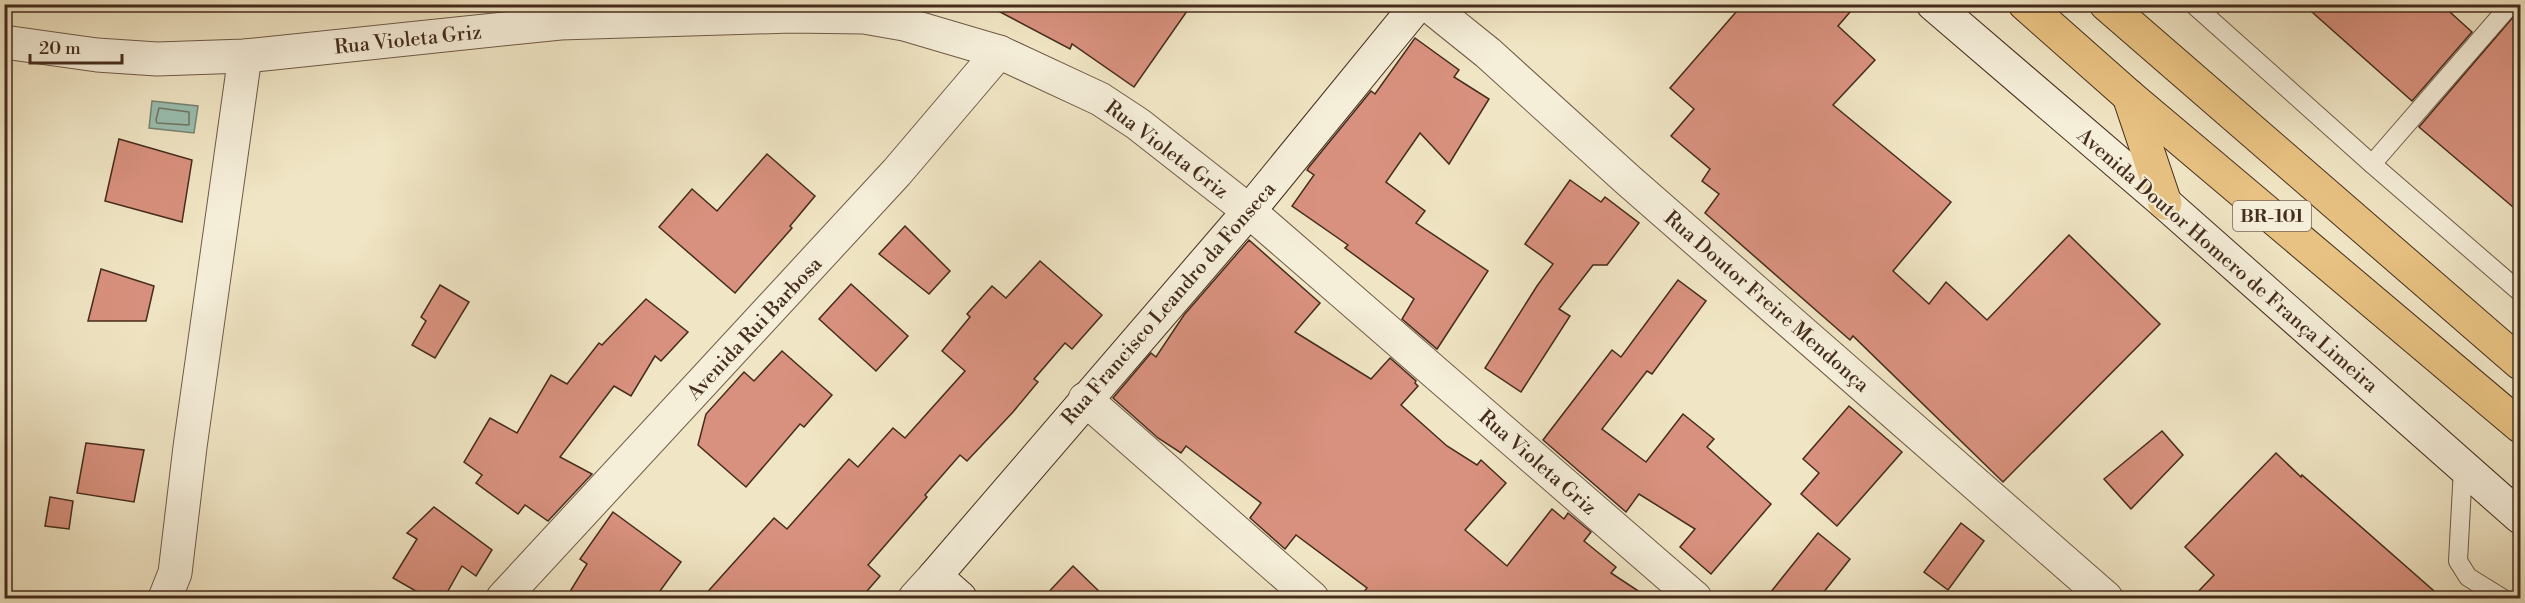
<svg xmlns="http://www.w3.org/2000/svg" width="2525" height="603" font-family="'Libre Bodoni',serif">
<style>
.water{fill:#9abfb1;stroke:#788475;stroke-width:1.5}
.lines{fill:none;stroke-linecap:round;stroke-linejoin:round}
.shore{stroke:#707666;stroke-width:1.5}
.building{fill:#d8917e;stroke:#452c1c;stroke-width:1.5}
.service-casing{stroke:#705a46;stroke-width:20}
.minor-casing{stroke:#705a46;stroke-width:35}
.secondary-casing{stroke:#452c1c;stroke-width:35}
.trunk-casing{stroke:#452c1c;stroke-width:35}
.service{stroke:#f5eed9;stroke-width:18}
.minor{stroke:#f5eed9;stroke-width:33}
.secondary{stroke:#f5eed9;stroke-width:33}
.trunk{stroke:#e8c282;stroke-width:33}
.labels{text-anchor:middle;stroke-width:4.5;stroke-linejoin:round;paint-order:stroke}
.shield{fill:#f5eed9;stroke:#7a6655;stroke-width:1.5}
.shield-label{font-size:18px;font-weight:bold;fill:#452c1c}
.street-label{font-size:20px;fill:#452c1c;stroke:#f5eed9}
</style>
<rect width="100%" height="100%" fill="#f0e5c4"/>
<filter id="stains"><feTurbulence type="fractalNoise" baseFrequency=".00333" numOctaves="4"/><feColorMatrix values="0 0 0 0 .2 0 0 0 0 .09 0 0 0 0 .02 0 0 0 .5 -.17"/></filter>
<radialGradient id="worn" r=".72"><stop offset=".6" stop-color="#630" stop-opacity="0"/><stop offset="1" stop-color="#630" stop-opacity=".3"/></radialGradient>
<polygon class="water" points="152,101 198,106 194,133 149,128"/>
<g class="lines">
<polygon class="shore" points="159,108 189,112 189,125 157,123 156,120"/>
</g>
<g class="building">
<polygon points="985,4 1192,4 1134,87 1072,44 1070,49"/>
<polygon points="1743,4 1857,4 1838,26 1875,60 1833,105 1951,202 1893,271 1929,304 1946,282 1987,320 2069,235 2160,324 2003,482 1853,336 1850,340 1705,213 1719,194 1702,181 1710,169 1671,136 1694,109 1670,88"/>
<polygon points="2303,4 2441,4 2472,32 2412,101"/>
<polygon points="2520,9 2520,213 2419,127"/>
<polygon points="1415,38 1459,70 1454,77 1489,99 1449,164 1420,133 1386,182 1425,211 1416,223 1488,271 1437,349 1402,319 1414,299 1345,248 1348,245 1292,206 1314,175 1307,170 1309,167 1371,91 1375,94"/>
<polygon points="119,139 192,160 182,222 105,201"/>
<polygon points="767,154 815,196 790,226 792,228 735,293 659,227 692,189 717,211"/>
<polygon points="1570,180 1601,202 1605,197 1639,223 1607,265 1593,265 1559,309 1570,316 1521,392 1485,368 1537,286 1553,264 1525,244"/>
<polygon points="905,226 950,271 929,294 879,254"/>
<polygon points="1249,240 1320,303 1295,332 1371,379 1390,358 1416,381 1415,383 1418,386 1401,405 1447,446 1477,465 1481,460 1506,483 1465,530 1507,566 1552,509 1564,519 1568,513 1591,532 1584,541 1616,567 1611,573 1649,598 1359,598 1367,588 1296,535 1285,549 1250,518 1261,503 1186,446 1181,453 1158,438 1113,398 1151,353 1156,357 1184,315"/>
<polygon points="1040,261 1102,315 1072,349 1065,343 1034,379 1038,382 1013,412 967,461 960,455 925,495 927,497 868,565 880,576 861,598 702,598 774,518 787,529 849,459 858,467 893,428 905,438 965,371 942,351 970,317 967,314 992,286 1006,298"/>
<polygon points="101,269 154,286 146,321 88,321"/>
<polygon points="1678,280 1706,301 1652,374 1647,371 1602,429 1646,462 1683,414 1714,439 1707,447 1771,504 1711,574 1680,547 1695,529 1639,494 1626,512 1543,440 1612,350 1621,357"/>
<polygon points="851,284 908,336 876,371 819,319"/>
<polygon points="440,285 469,302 435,358 412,345 426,321 421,317"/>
<polygon points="646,299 688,332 661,361 655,356 631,396 614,386 560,457 592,474 548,521 525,505 518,514 476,483 482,475 464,462 490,418 517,433 551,375 567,384 599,343 602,345"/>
<polygon points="782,351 832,395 804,427 800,424 746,487 698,445 706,414 744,372 754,381"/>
<polygon points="1849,406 1902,452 1837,526 1801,494 1819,473 1803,459"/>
<polygon points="2162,431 2183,455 2131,509 2104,479"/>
<polygon points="86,443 144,450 134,502 77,493"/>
<polygon points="2276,453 2301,477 2302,475 2442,598 2192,598 2214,575 2185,547"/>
<polygon points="50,497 73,501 69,529 45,526"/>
<polygon points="434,507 492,550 476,576 462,566 444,598 428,598 393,578 417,539 407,533"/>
<polygon points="613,512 681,562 655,598 566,598 587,564 580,559"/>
<polygon points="1961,523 1984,541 1948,590 1924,572"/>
<polygon points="1818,533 1850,559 1819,598 1766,598"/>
<polygon points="1073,566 1106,598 1043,598"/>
</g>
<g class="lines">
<g class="service-casing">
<g id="service">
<polyline points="2193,4 2372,164 2520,292"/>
<polyline points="2372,164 2511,4"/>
<polyline points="2463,468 2458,561 2468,577 2502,598"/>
</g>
</g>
<g class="minor-casing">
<g id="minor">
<polyline points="1427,4 1488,53 1628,180 2106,598"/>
<polyline points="4,42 97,55 157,59 245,56 560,23 791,16 864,17 904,24 999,52 1100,99 1138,124 1249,211 1695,598"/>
<polyline points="1085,399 1312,598"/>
<polyline points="165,598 175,573 190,447 245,56"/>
<polyline points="503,598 897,172 999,52"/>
<polyline points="915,598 935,576"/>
</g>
</g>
<g class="secondary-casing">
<g id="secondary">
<polyline points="1933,4 2165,203 2520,517"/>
<polyline points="960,598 935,576 1249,211 1418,4"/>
</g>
</g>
<g class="trunk-casing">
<g id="trunk">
<polyline points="2025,4 2129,96 2520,426"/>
<polyline points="2106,4 2520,363"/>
<polyline points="2129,96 2165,203"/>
</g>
</g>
<use href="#service" class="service"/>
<use href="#minor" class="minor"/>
<use href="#secondary" class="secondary"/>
<use href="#trunk" class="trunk"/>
</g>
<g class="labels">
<rect class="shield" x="2233" y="201" width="78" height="30" rx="4.5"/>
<g class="shield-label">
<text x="2272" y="222">BR-101</text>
</g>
<g class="street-label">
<text transform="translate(408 39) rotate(-6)" y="7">Rua Violeta Griz</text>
<text transform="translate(1167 149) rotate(37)" y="7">Rua Violeta Griz</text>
<text transform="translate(2228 260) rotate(41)" y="7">Avenida Doutor Homero de França Limeira</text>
<text transform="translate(1767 301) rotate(41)" y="7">Rua Doutor Freire Mendonça</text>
<text transform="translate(1168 303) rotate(-49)" y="7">Rua Francisco Leandro da Fonseca</text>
<text transform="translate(754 328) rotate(-47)" y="7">Avenida Rui Barbosa</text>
<text transform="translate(1538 462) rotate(41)" y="7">Rua Violeta Griz</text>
</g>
</g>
<rect width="2525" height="603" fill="none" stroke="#f0e5c4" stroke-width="24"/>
<rect x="6" y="6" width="2513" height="591" fill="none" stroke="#452c1c" stroke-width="3"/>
<rect x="12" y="12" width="2501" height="579" fill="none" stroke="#452c1c" stroke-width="1.5"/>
<path d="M30 54v9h92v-9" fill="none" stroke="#452c1c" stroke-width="3"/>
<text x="39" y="54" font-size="18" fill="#452c1c" stroke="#f5eed9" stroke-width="4.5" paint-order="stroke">20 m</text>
<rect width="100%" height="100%" filter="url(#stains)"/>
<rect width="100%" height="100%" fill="url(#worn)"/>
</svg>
